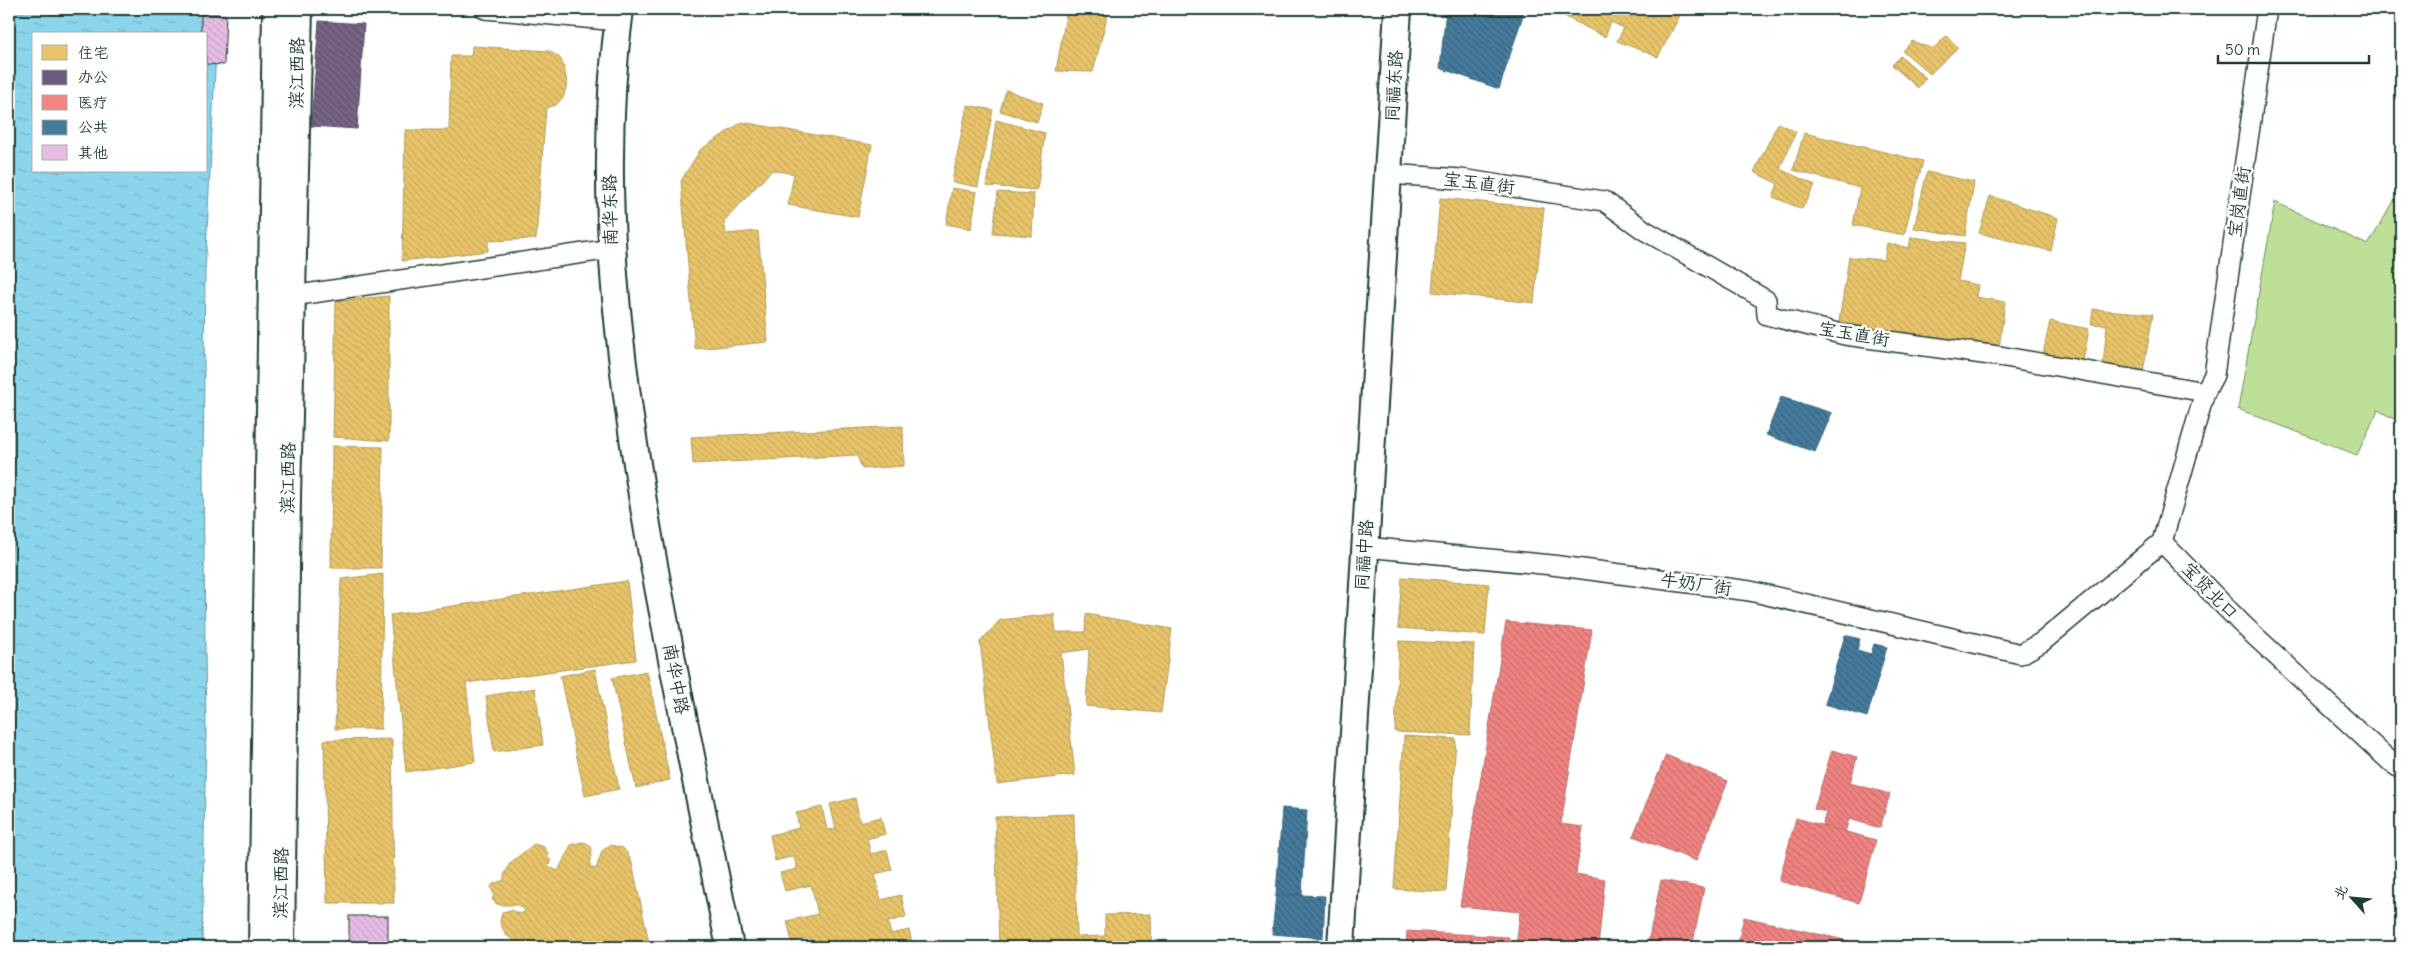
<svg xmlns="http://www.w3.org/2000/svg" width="2410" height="956" font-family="Delius,'LXGW WenKai TC',sans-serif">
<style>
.green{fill:#bedf98;stroke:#6e8e66}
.water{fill:url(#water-ripples);stroke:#6098a2;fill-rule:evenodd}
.homes{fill:url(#homes-back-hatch);stroke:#ac9c5a}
.offices{fill:url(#offices-back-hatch);stroke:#565165}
.health{fill:url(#health-back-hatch);stroke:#b36f6b}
.public{fill:url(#public-back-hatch);stroke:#3a687e}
.building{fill:url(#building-back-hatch);stroke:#1f3d34}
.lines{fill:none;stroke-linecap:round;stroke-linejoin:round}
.street-casing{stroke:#1f3d34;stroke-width:22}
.secondary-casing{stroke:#1f3d34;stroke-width:30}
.street{stroke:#fff;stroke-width:19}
.secondary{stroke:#fff;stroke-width:26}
.labels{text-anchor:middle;stroke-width:5;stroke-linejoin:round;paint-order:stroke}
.street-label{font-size:18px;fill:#1f3d34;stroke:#fff}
</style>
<defs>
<pattern id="water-ripples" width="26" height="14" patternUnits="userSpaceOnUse" patternTransform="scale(1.25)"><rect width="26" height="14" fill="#8bd5ec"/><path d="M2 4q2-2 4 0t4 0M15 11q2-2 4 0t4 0" fill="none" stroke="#71aec0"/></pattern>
<pattern id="homes-back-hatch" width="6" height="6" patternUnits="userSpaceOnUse" patternTransform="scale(1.25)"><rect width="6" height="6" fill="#e9c46a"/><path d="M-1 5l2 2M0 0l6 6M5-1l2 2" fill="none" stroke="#c7a95c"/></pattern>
<pattern id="offices-back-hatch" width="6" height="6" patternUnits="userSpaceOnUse" patternTransform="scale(1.25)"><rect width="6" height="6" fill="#6d597a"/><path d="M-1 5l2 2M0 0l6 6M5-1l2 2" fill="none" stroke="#81748c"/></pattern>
<pattern id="health-back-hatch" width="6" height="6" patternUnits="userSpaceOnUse" patternTransform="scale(1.25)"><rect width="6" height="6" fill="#f28482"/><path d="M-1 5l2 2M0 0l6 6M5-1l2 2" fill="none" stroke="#c36d6b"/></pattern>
<pattern id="public-back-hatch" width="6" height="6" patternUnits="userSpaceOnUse" patternTransform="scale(1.25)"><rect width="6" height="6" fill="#457b9d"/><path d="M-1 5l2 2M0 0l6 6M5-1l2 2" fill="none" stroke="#36617a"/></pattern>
<pattern id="building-back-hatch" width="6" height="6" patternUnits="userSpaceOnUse" patternTransform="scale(1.25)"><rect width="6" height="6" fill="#e7bde5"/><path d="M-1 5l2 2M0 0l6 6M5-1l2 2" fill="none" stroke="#c6a3c5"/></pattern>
</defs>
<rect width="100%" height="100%" fill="#fff"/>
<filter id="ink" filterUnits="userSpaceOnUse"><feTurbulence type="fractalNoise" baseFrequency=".02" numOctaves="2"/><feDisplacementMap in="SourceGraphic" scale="10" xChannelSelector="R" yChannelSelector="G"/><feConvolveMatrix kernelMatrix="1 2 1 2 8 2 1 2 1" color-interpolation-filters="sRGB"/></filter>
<g filter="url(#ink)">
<polygon class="green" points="2395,199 2401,203 2401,423 2378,410 2357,455 2238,409 2275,202 2368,245"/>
<path class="water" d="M9 9H218L205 272 203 469 206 732 202 947H9ZM34 34H206V171H34Z"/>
<g class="homes">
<polygon points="1067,9 1109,9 1093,72 1056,71"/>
<polygon points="1560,9 1622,9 1620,13 1630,17 1634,9 1683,10 1658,57 1617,41 1624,28 1611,22 1605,37 1558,13"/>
<polygon points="1946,36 1958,47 1930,74 1903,51 1912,41 1933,49"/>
<polygon points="472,46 549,51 560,58 564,67 567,83 564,96 556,105 546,108 536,239 488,241 488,251 402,261 405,130 449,130 451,56 471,56"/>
<polygon points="1901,56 1926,78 1918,88 1892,65"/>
<polygon points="1006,90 1043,103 1037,122 1000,111"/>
<polygon points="967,105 993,110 978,187 952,182"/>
<polygon points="996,120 1045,133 1037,190 987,186"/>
<polygon points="742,122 872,145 858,217 788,205 794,174 772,170 724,221 726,234 758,231 768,342 695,349 681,181 700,150"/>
<polygon points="1778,123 1796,132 1780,169 1815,185 1802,209 1773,197 1778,184 1754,172"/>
<polygon points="1804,133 1923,161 1904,235 1853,225 1860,188 1793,170"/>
<polygon points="1927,172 1974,182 1965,236 1914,228"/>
<polygon points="952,188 977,192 971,229 946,224"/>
<polygon points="998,192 1034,194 1032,236 993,233"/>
<polygon points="1990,196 2058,218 2051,251 1979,233"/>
<polygon points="1440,198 1544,208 1534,303 1432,292"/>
<polygon points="1911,237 1965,243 1958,281 1978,285 1976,297 2005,302 1999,349 1839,322 1849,257 1884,260 1887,243 1909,248"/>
<polygon points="389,296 389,441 333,437 336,301"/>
<polygon points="2093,309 2153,314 2143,372 2103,364 2107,325 2091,324"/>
<polygon points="2050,321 2089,329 2082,367 2042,359"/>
<polygon points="903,426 904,466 862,469 857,455 693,464 691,437"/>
<polygon points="332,446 383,447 381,568 331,568"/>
<polygon points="383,574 381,729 335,729 341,579"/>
<polygon points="1402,577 1489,584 1485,635 1398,628"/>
<polygon points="627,581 636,660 466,683 475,762 406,772 390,615"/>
<polygon points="1054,614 1056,632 1085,632 1086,614 1172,629 1161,713 1086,706 1089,649 1061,653 1075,775 997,784 980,642 1000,620"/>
<polygon points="1399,641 1474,644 1470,735 1395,732"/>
<polygon points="595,669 619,789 585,796 560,676"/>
<polygon points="647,671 670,780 636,788 612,678"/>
<polygon points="535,688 543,745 494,752 486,696"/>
<polygon points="1404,736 1456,739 1446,892 1394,889"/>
<polygon points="392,739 394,903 327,903 324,740"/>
<polygon points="855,798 860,822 881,817 885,834 867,839 871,854 887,850 892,870 875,874 881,900 901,895 906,917 888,922 891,934 909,930 913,947 812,947 809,938 792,942 787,921 818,914 811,885 785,891 780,873 797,869 794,856 775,861 770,835 799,828 796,813 822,807 827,830 836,829 830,804"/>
<polygon points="1074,814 1077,937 1105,936 1105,915 1151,914 1152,947 999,947 995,817"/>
<polygon points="581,842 587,843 592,848 590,867 596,869 602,851 610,845 623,848 627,853 632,863 650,947 524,947 506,935 500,923 502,912 511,910 520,914 526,911 518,905 500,905 495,903 492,899 494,895 491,887 493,884 504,880 504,876 510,863 534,844 544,847 548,853 547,858 551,860 548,866 558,871 571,845"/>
</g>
<polygon class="offices" points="319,21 364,24 357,129 311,126"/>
<g class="health">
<polygon points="1506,622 1592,630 1561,824 1583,827 1576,874 1605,879 1598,947 1516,947 1520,912 1460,906"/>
<polygon points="1832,750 1857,757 1850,783 1890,794 1880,828 1849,819 1845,833 1822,826 1826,812 1814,809"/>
<polygon points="1666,755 1728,781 1696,861 1633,836"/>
<polygon points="1796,818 1876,840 1859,903 1779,881"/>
<polygon points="1661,880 1704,888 1692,947 1647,947"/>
<polygon points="1744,917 1875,947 1737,947"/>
<polygon points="1407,931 1509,937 1508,947 1406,947"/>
</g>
<g class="public">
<polygon points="1446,9 1525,9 1499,89 1440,68"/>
<polygon points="1781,397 1832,413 1815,452 1766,435"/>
<polygon points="1845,635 1860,639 1857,650 1871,654 1874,644 1887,647 1867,717 1825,704"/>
<polygon points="1282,808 1307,810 1302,895 1276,894"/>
<polygon points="1276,894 1325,896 1323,938 1272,934"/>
</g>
<g class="building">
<polygon points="201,14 226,15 224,65 206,64 206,34 201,34"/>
<rect x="349" y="916" width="39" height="31"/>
</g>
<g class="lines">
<g class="street-casing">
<g id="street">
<polyline points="485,9 618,21"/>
<polyline points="1389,174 1461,179 1604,201 1644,230 1766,300 1767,315 1845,335 2005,357 2205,392 2162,542"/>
<polyline points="292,296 611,249"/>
<polyline points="2205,392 2214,375 2267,9"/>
<polyline points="1365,547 1552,565 1750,591 2021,654 2042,642 2162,542 2242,624 2392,763 2401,769"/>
</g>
</g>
<g class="secondary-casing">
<g id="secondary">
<path d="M620 9C595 192 620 373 652 554 676 686 703 816 730 947"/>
<polyline points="262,947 276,9"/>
<polyline points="281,947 287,496 299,9"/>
<polyline points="1341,947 1398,9"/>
</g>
</g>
<use href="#street" class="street"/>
<use href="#secondary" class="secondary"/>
</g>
</g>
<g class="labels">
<g class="street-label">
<text transform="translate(297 73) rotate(-89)" y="6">滨江西路</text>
<text transform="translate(1394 86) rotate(-87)" y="6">同福东路</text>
<text transform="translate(1479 183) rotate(7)" y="6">宝玉直街</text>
<text transform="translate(2239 202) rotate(-82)" y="6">宝岗直街</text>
<text transform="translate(610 210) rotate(-91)" y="6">南华东路</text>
<text transform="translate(1854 334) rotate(10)" y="6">宝玉直街</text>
<text transform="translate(288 478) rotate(-89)" y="6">滨江西路</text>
<text transform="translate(1364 555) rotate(-86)" y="6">同福中路</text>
<text transform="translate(1696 584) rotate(8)" y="6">牛奶厂街</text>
<text transform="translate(2210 591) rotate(46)" y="6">宝贤北口</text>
<text transform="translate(676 679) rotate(79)" y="6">南华中路</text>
<text transform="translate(281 883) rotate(-89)" y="6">滨江西路</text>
</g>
</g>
<rect width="2410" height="956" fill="none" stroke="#fff" stroke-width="30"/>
<rect x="15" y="15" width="2380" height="926" fill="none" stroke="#1f3d34" stroke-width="2" filter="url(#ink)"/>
<rect x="32" y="32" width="175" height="140" fill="#ffffff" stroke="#a5b1ae"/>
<rect x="42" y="45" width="25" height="15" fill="#e9c46a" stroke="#a5b1ae"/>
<text x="78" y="58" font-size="15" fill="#1f3d34">住宅</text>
<rect x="42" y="70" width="25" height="15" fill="#6d597a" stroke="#a5b1ae"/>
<text x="78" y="82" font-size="15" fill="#1f3d34">办公</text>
<rect x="42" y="95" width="25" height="15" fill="#f28482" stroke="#a5b1ae"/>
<text x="78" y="108" font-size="15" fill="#1f3d34">医疗</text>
<rect x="42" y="120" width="25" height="15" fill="#457b9d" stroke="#a5b1ae"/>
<text x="78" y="132" font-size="15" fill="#1f3d34">公共</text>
<rect x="42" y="145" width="25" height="15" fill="#e7bde5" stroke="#a5b1ae"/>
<text x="78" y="158" font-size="15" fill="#1f3d34">其他</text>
<g transform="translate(2352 898) rotate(297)" stroke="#ffffff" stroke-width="4" paint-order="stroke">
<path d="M0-4L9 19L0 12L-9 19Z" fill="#1f3d34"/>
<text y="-8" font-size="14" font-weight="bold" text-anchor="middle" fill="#1f3d34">北</text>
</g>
<path d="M2218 55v8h151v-8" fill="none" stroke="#1f3d34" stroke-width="2.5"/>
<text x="2225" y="55" font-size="15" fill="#1f3d34" stroke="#ffffff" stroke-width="4" paint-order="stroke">50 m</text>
</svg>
